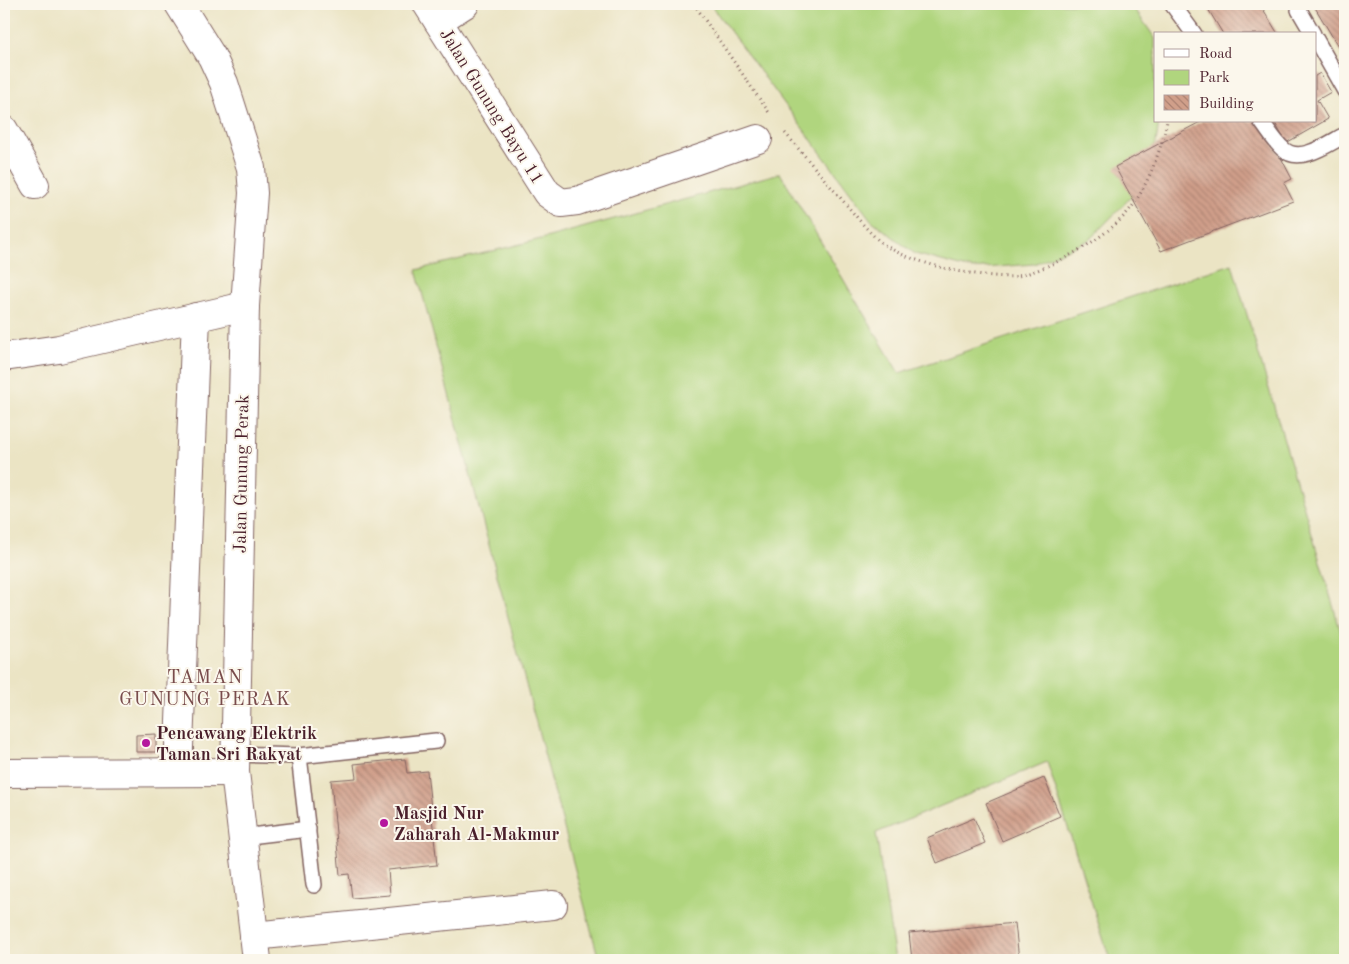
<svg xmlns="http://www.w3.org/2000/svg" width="1349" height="964" font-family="'Old Standard TT',serif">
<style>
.park{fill:#b0d57e;stroke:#7d7a54}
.building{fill:url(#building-back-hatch)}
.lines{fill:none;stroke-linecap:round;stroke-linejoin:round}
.service-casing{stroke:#826461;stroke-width:18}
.minor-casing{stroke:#826461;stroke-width:30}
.path{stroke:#826461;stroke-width:3;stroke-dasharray:1 4;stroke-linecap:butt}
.service{stroke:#fff;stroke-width:15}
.minor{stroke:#fff;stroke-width:28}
.poi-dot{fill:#b5179e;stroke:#fbf7ec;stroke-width:2}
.labels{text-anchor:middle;stroke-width:4;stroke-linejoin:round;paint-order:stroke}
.street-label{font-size:18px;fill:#4a1f2b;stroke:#fbf7ec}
.poi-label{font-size:18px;font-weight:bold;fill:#4a1f2b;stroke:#fbf7ec;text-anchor:start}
.neighbourhood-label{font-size:19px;letter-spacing:1px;fill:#794c4c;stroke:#fbf7ec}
</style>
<defs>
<pattern id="building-back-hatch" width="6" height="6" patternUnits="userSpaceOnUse" patternTransform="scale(1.25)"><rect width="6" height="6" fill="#d09f8a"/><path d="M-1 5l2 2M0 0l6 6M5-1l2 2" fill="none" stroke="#ab8171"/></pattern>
</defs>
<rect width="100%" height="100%" fill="#fbf7ec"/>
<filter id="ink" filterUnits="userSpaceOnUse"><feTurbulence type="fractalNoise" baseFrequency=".02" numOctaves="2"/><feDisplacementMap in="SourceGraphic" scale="10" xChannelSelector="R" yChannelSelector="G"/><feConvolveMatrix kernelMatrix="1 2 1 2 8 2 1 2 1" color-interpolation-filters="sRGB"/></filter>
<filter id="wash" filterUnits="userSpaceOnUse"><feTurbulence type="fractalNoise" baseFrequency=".0096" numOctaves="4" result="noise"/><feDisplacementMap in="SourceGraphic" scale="20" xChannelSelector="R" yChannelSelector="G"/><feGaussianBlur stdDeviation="1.12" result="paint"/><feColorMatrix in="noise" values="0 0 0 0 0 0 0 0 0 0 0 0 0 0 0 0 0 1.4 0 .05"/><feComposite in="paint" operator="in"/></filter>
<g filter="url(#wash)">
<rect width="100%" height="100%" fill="#ebe4c4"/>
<g class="park">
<polygon points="710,4 1131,4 1155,38 1155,121 1159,121 1156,143 1131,197 1089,240 1034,264 972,269 915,254 871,220"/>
<polygon points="780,173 899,373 1232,264 1345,646 1345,960 1110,960 1047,762 876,833 895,960 599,960 416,270 549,237"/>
</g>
<g id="blocks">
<g class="building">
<polygon points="1205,4 1260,4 1278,34 1223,34"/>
<polygon points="1313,4 1345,4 1345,58"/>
<polygon points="1320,73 1331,92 1317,100 1328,119 1286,143 1274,121 1315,121 1315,76"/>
<polygon points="1202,121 1262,121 1292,179 1284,183 1293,201 1161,251 1115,167"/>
<polygon points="156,734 156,752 136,752 136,735"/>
<polygon points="405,759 407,773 427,771 437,865 388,870 390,895 352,898 349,874 340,875 331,780 356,778 354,764"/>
<polygon points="1044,778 1060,816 1002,841 986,803"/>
<polygon points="974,818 985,843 937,863 927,838"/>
<polygon points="1015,923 1019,960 912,960 909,933"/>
</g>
</g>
</g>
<g filter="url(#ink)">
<use href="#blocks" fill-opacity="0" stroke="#826461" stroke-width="1"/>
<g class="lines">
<g class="service-casing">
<g id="service">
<polyline points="1172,4 1194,34"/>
<polyline points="1299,10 1313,34"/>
<polyline points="1315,38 1345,91"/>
<path d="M1261 121C1268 130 1275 142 1283 149 1300 165 1329 143 1345 135"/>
<polyline points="235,754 299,756 436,741"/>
<polyline points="299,756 314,885"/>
<polyline points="242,837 308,829"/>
</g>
</g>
<g class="minor-casing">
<g id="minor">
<polyline points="179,4 212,57 224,83 251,168 253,193 245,306 235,772 257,960"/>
<polyline points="427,4 547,193 561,203 577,201 758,139"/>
<polyline points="438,21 465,4"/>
<polyline points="4,130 35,185"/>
<polyline points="4,357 59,349 245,306"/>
<polyline points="178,772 196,317"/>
<polyline points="4,773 235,772"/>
<polyline points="254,936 553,905"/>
</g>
</g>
<g class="path">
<polyline points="694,4 770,114"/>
<path d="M785 133C805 156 824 179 844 202 856 216 869 233 883 244 901 256 922 262 943 268 959 272 1003 279 1018 276 1053 268 1109 237 1131 208 1147 187 1162 148 1167 121"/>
</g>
<use href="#service" class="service"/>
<use href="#minor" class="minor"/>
</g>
</g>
<g class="poi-dot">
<circle cx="146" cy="743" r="5"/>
<circle cx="384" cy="823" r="5"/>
</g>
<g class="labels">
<g class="street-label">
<text transform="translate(492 106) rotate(58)" y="6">Jalan Gunung Bayu 11</text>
<text transform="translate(241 474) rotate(-89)" y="6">Jalan Gunung Perak</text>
</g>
<g class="poi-label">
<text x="156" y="739">Pencawang Elektrik<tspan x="156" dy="21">Taman Sri Rakyat</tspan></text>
<text x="394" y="819">Masjid Nur<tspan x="394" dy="21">Zaharah Al-Makmur</tspan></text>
</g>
<g class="neighbourhood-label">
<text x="205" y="683">TAMAN<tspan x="205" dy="22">GUNUNG PERAK</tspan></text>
</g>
</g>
<rect width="1349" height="964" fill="none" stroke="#fbf7ec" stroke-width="20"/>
<rect x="1154" y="32" width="162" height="90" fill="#fbf7ec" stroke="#b4a19f"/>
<rect x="1164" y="49" width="25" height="8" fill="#ffffff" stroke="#b4a19f"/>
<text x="1199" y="58" font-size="15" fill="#4a1f2b">Road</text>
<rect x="1164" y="70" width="25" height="15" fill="#b0d57e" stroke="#b4a19f"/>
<text x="1199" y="82" font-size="15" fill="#4a1f2b">Park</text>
<rect x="1164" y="95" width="25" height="15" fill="url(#building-back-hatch)" stroke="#b4a19f"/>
<text x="1199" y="108" font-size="15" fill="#4a1f2b">Building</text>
</svg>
